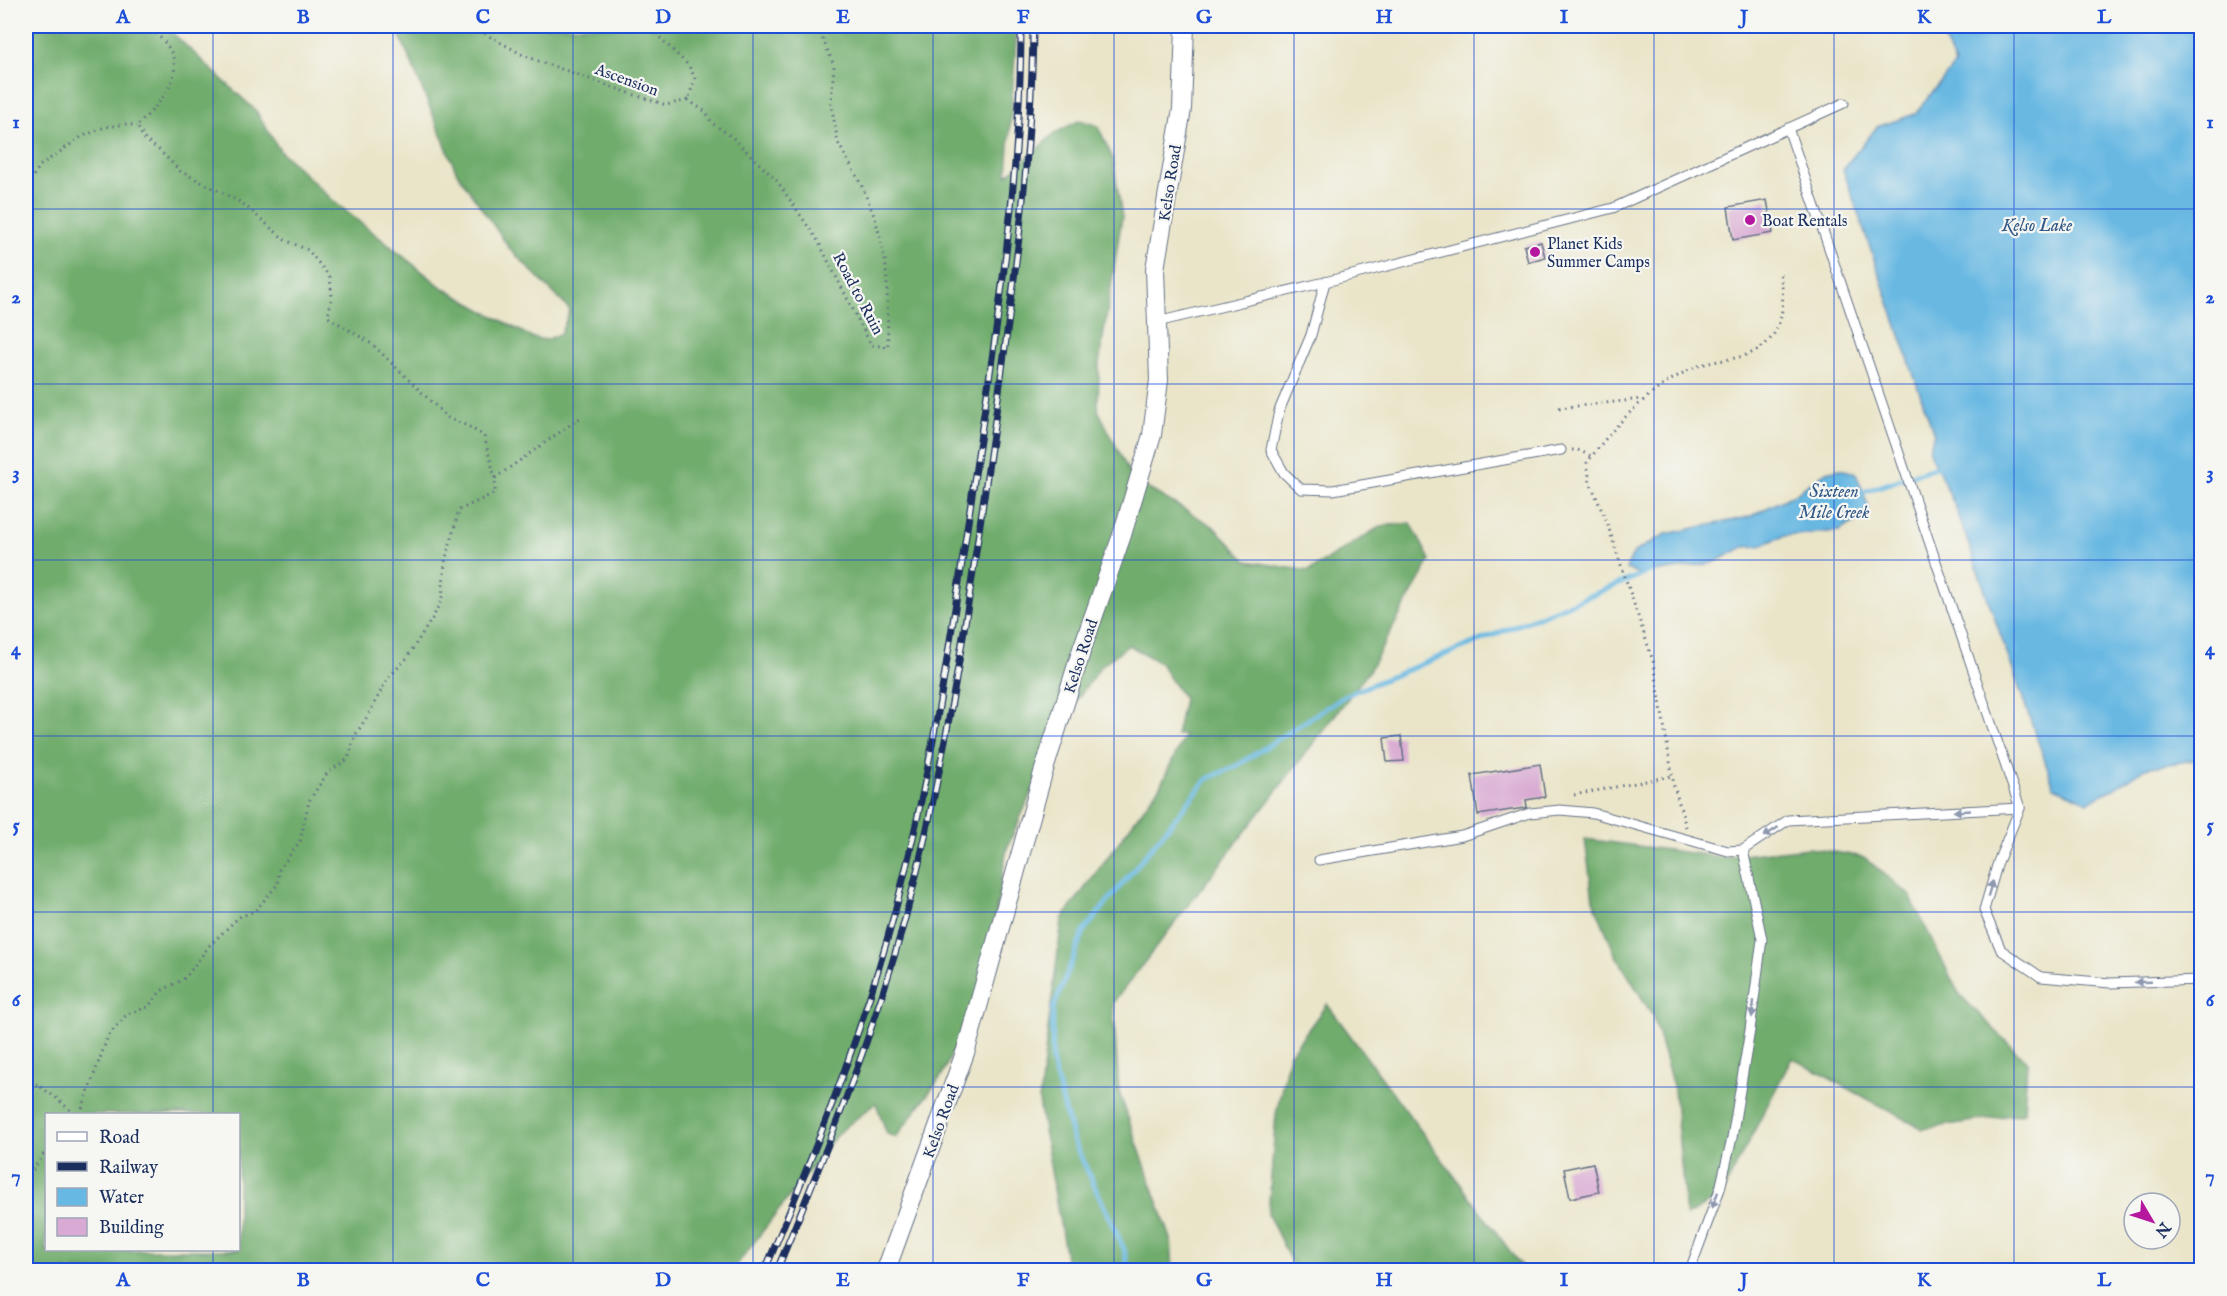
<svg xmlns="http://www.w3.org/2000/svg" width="2227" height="1296" font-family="'IM FELL English',serif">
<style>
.forest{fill:#70ac6c;stroke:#466e65;stroke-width:1.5;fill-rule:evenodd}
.water{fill:#67b8e2;stroke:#4174a0;stroke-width:1.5}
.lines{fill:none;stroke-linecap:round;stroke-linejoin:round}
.stream{stroke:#67b8e2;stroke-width:5}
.building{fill:#d9aad3}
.lane-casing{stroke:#636f83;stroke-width:11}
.street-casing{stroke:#636f83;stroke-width:20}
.path{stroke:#636f83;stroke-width:3;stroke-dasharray:1.5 4.5;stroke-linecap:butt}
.lane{stroke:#fff;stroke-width:9}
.street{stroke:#fff;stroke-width:18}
.rail-casing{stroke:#1b2f5e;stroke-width:7}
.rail{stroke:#f6f6f2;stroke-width:4.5;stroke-dasharray:14;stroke-linecap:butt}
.oneway{fill:#8d97ae}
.grid{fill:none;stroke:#1d4ed8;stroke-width:1.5;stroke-opacity:0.55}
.poi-dot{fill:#b5179e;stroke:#f6f6f2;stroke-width:2}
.labels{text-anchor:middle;stroke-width:4.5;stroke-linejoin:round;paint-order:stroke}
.street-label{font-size:16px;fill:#1b2f5e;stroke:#f6f6f2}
.poi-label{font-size:16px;fill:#1b2f5e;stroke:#f6f6f2;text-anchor:start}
.water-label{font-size:18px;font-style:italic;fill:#325886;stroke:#f6f6f2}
.neatline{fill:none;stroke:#1d4ed8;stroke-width:2}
.grid-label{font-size:20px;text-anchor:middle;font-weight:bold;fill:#1d4ed8}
</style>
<rect width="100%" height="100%" fill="#f6f6f2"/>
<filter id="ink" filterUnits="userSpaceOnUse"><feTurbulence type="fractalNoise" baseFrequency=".0167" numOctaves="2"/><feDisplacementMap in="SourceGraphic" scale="12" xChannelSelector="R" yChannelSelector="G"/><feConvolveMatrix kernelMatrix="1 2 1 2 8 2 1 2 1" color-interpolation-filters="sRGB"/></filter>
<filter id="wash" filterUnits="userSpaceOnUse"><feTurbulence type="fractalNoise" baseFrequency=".008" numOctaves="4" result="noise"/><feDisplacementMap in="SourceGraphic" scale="24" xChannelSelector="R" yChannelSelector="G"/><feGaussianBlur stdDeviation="1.35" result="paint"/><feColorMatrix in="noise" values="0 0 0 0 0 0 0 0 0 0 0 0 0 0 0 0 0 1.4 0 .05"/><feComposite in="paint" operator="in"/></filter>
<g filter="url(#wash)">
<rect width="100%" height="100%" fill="#eae5c9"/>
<g class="forest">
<path d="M26 26H165L256 111 280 151 337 204 443 288 533 338 547 340 561 333 570 310 510 249 457 173 396 26H1014L1016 40 1007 175 1055 133 1080 120 1098 126 1113 159 1122 217 1099 364 1098 410 1133 480 1213 526 1247 561 1309 571 1381 526 1411 523 1430 560 1369 671 1113 1003 1119 1092 1171 1239 1173 1270H1068L1039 1101 1062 919 1160 786 1185 735H1176L1184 699 1160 663 1129 645 1101 666 1065 716 1007 848 983 986 942 1075 896 1137 887 1134 876 1103 838 1133 733 1270H26ZM46 1114H238V1250H46Z"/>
<polygon points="1585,839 1721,857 1809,848 1864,857 1910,896 1959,994 2027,1062 2024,1113 1923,1129 1792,1058 1720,1197 1686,1216 1674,1090 1653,1016 1615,954 1593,900"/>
<polygon points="1327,1004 1521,1266 1524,1270 1295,1270 1268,1214 1276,1114 1289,1055"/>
</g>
<g class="water">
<polygon points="1938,26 2201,26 2201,757 2194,760 2145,768 2115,788 2088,802 2054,787 1957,511 1929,450 1934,434 1843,169 1877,127 1915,114 1955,64"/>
<polygon points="1839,469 1856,473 1869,508 1859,520 1839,531 1784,536 1759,546 1744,547 1713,563 1640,574 1626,569 1634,552 1666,534 1749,517 1795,494 1826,472"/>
</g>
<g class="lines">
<g class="stream">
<polyline points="1858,494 1936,467"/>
<polyline points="1128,1270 1124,1249 1073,1140 1052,1062 1053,1009 1084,931 1207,779 1238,765 1346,695 1653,570"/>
</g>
</g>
<g id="blocks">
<g class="building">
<polygon points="1767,200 1773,233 1733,240 1728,207"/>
<polygon points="1541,242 1545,257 1528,262 1524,246"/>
<polygon points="1401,736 1404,761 1387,762 1384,738"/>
<polygon points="1540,764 1545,797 1526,800 1527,807 1525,808 1478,815 1472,775"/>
<polygon points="1593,1163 1599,1192 1570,1198 1564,1169"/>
</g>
</g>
</g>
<g filter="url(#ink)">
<use href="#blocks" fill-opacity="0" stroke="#636f83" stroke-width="1.5"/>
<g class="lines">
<g class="lane-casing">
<g id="lane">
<polyline points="1788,128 2020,808 1998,862 1984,910 2001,950 2041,977 2110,983 2202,980"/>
<polyline points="1325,282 1311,335 1279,411 1271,450 1284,473 1301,489 1333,490 1561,450"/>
<polyline points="1157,322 1325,282 1613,208 1844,103"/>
<polyline points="1319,860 1462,836 1530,813 1560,810 1593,813 1728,851 1743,850"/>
<polyline points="1690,1270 1720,1189 1732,1138 1750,1030 1762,939 1743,850 1788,820 2020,808"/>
</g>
</g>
<g class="street-casing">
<polyline id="street" points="886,1270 966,1050 1043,773 1082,649 1122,535 1152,435 1159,380 1155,269 1182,109 1185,26"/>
</g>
<g class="path">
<polyline points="475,26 487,35 525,56 635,95 666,105 688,100 695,78 689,66 648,26"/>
<polyline points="688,100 706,112 712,123 732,137 777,181 818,241 871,345 888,347 887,282 885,257 875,218 861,184 838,143 831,103 834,65 817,26"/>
<polyline points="26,181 28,183 41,165 81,137 105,127 127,124 137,126"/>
<polyline points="26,193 28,183"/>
<polyline points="1559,408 1642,399"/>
<polyline points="1572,450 1578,450 1591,456"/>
<polyline points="495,478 580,418"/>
<polyline points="1574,795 1672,776"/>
<path d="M1686 827 1674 786 1654 664 1607 523 1590 482 1587 463C1614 425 1649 389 1691 369 1709 360 1731 361 1749 354 1784 340 1786 305 1780 273"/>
<polyline points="26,1077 55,1097 75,1114"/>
<path d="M80 1114 108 1036 127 1014 148 1007 161 991 185 978 209 946 239 917 255 911 278 884 279 870 300 841 309 801 328 772 348 759 356 734 370 712 387 679 406 659 432 619 442 599 445 562 459 510 495 493V478L484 436 468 426 448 418 372 344 328 317 332 296 330 277 308 250 285 240 242 203 180 171 158 149 145 140 137 126C155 107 186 80 170 50 165 41 155 33 149 26"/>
<polyline points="26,1180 46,1151"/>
</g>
<use href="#lane" class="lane"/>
<use href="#street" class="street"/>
<g class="rail-casing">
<g id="rail">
<path d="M765 1270C814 1154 861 1037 894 915 935 762 956 603 979 447 1000 308 1021 166 1021 26"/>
<path d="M777 1270C825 1154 873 1037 906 915 948 757 970 595 993 434 1012 299 1032 162 1033 26"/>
</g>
</g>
<use href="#rail" class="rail"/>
</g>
<defs><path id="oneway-solid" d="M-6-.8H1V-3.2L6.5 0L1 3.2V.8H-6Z" transform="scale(1.5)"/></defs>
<g class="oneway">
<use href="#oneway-solid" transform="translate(1962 811) rotate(177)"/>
<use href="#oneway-solid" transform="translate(1771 832) rotate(147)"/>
<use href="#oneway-solid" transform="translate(1990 889) rotate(-74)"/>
<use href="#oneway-solid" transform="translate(2143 982) rotate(178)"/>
<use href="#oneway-solid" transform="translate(1753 1009) rotate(97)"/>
<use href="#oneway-solid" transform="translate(1715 1200) rotate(110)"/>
</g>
</g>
<path class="grid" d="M213 26V1114M393 26V1270M573 26V1270M753 26V1270M933 26V1270M1114 26V1270M1294 26V1270M1474 26V1270M1654 26V1270M1834 26V1270M2014 26V1270M26 209H2202M26 384H2202M26 560H2202M26 736H2202M26 912H2202M26 1087H2202M213 1250V1270"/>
<g class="poi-dot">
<circle cx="1750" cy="220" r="6"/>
<circle cx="1535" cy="252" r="6"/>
</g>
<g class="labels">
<g class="street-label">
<text transform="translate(627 79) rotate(20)" y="6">Ascension</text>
<text transform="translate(1169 183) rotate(-81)" y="6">Kelso Road</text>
<text transform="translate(859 293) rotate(62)" y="6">Road to Ruin</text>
<text transform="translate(1080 656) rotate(-72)" y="6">Kelso Road</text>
<text transform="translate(940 1121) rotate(-70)" y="6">Kelso Road</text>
</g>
<g class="poi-label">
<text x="1762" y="226">Boat Rentals</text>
<text x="1547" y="249">Planet Kids<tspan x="1547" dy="18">Summer Camps</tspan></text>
</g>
<g class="water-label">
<text x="2037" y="231">Kelso Lake</text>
<text x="1834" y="497">Sixteen<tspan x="1834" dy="21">Mile Creek</tspan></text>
</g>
</g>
<rect width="2227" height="1296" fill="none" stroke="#f6f6f2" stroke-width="66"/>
<rect x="45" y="1113" width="195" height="138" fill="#f6f6f2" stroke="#9ea6b7" stroke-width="1.5"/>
<rect x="57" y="1132" width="30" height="9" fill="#ffffff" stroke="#9ea6b7" stroke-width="1.5"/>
<text x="99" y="1143" font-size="18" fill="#1b2f5e">Road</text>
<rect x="57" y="1162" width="30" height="9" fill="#1b2f5e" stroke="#9ea6b7" stroke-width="1.5"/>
<text x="99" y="1173" font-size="18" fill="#1b2f5e">Railway</text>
<rect x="57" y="1188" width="30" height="18" fill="#67b8e2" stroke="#9ea6b7" stroke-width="1.5"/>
<text x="99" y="1203" font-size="18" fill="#1b2f5e">Water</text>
<rect x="57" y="1218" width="30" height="18" fill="#d9aad3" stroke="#9ea6b7" stroke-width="1.5"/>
<text x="99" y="1233" font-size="18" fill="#1b2f5e">Building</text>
<g transform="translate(2152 1221) rotate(129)"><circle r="28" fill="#f6f6f2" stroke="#9ea6b7" stroke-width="1.5"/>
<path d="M0-4.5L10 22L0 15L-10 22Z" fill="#b5179e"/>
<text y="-9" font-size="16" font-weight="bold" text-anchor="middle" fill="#1b2f5e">N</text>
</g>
<rect x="33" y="33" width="2161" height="1230" class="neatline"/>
<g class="grid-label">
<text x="123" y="23">A</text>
<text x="303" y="23">B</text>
<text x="483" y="23">C</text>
<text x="663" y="23">D</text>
<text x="843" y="23">E</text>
<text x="1023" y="23">F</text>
<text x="1204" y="23">G</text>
<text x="1384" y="23">H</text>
<text x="1564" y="23">I</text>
<text x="1744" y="23">J</text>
<text x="1924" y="23">K</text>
<text x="2104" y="23">L</text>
<text x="16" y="128">1</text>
<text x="2210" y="128">1</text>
<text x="16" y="303">2</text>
<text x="2210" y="303">2</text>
<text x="16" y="479">3</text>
<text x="2210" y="479">3</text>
<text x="16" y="655">4</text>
<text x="2210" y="655">4</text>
<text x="16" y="831">5</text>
<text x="2210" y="831">5</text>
<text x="16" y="1006">6</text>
<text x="2210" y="1006">6</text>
<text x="16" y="1182">7</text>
<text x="2210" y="1182">7</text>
<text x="123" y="1286">A</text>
<text x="303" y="1286">B</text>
<text x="483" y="1286">C</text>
<text x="663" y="1286">D</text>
<text x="843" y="1286">E</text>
<text x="1023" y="1286">F</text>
<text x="1204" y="1286">G</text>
<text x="1384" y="1286">H</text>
<text x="1564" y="1286">I</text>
<text x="1744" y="1286">J</text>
<text x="1924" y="1286">K</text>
<text x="2104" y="1286">L</text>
</g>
</svg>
